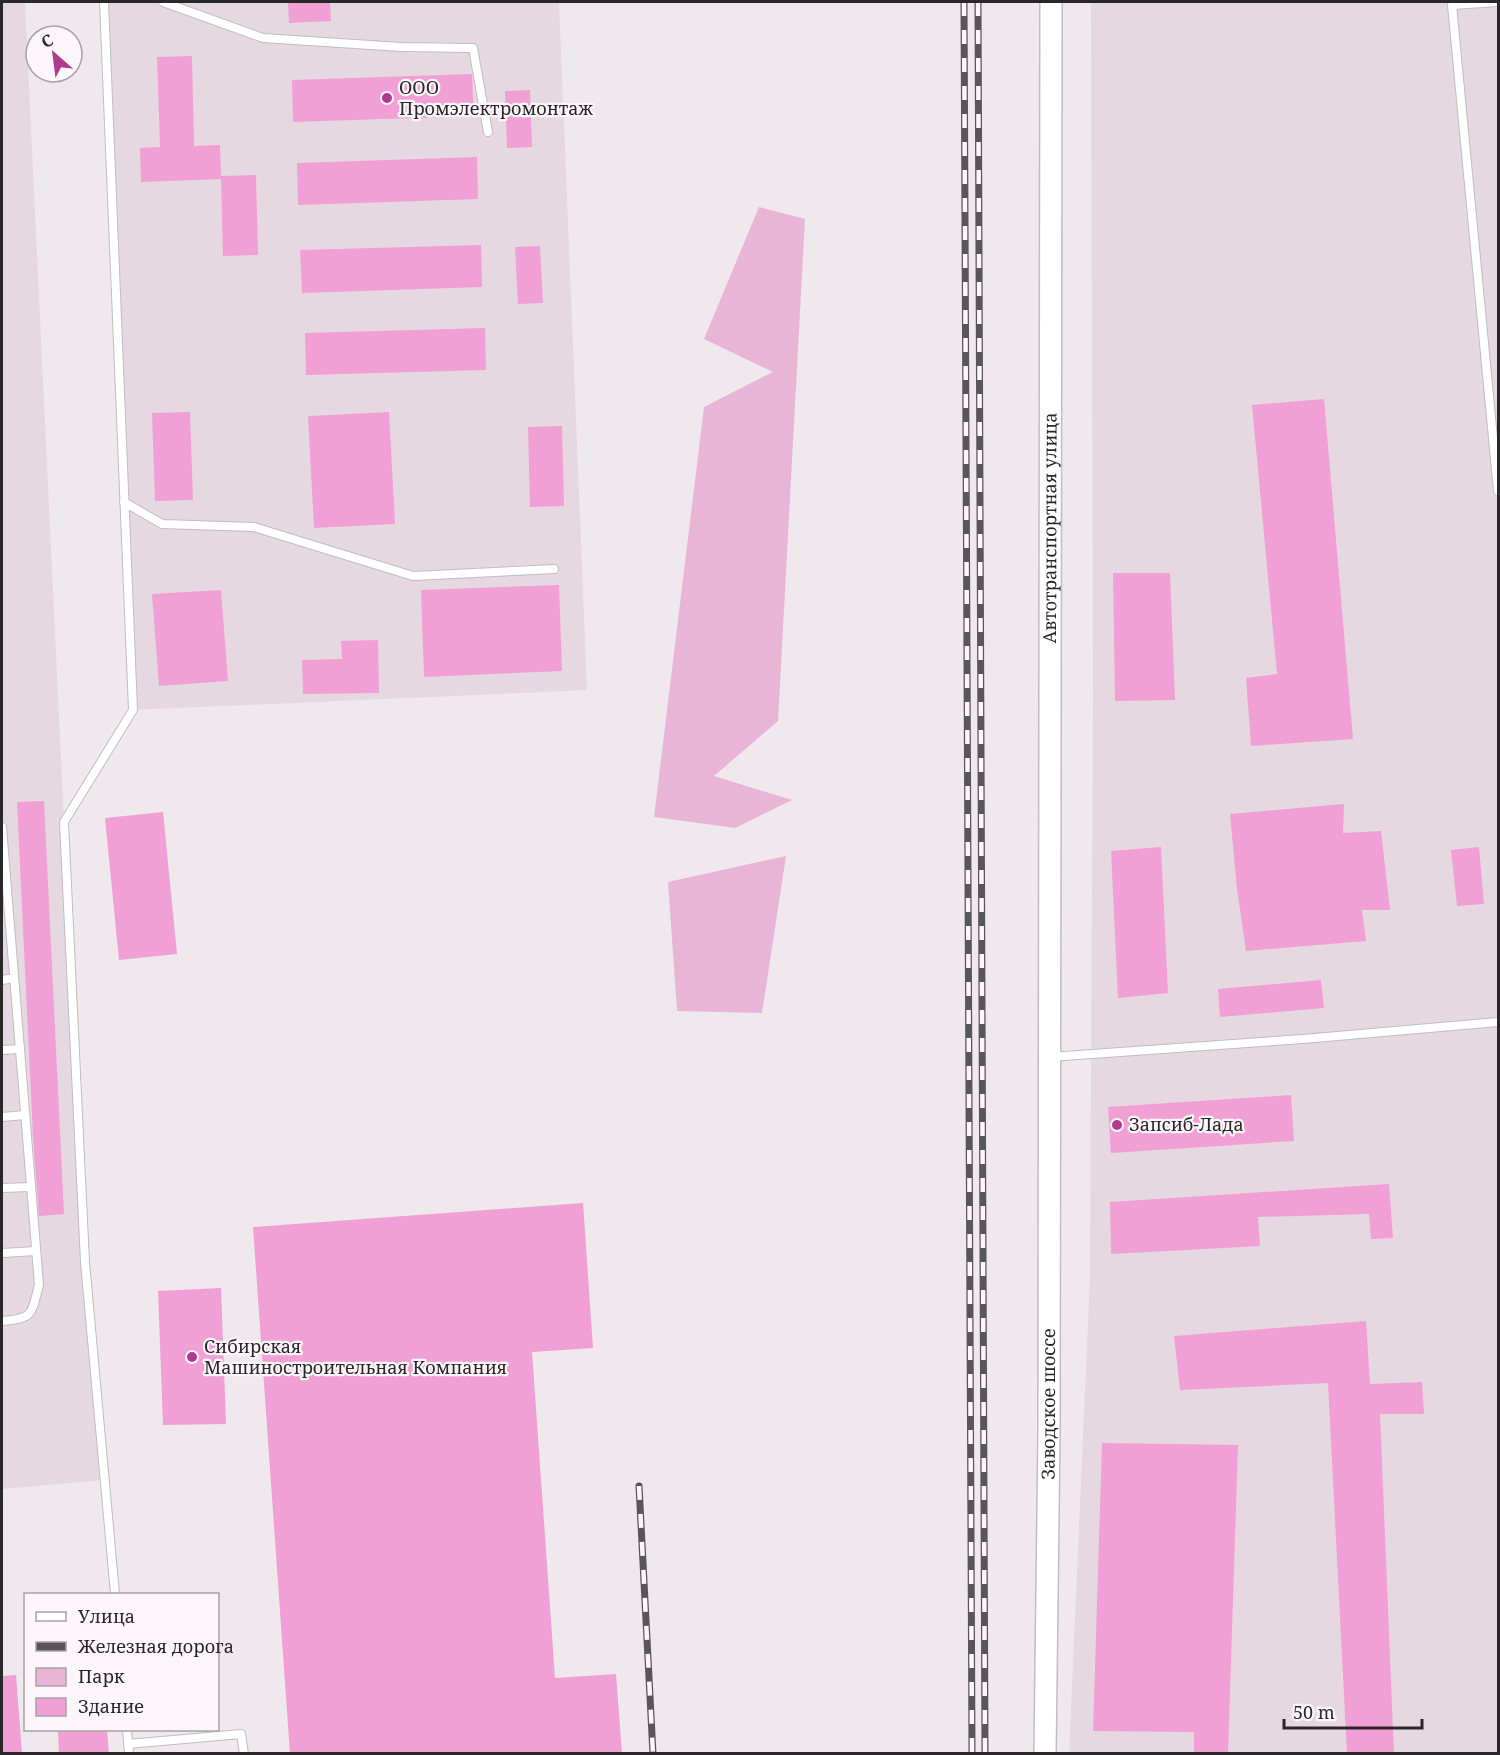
<svg xmlns="http://www.w3.org/2000/svg" width="1500" height="1755" font-family="'Noto Serif',serif">
<style>
.built{fill:#e6d8e0}
.green{fill:#e9b5d6}
.building{fill:#f0a0d5}
.lines{fill:none;stroke-linecap:round;stroke-linejoin:round}
.lane-casing{stroke:#c3bcc0;stroke-width:10}
.secondary-casing{stroke:#c3bcc0;stroke-width:24}
.lane{stroke:#fff;stroke-width:8}
.secondary{stroke:#fff;stroke-width:21}
.rail-casing{stroke:#595658;stroke-width:7}
.rail{stroke:#fcf5f9;stroke-width:4.5;stroke-dasharray:14;stroke-linecap:butt}
.poi-dot{fill:#b03a90;stroke:#fcf5f9;stroke-width:2}
.labels{text-anchor:middle;stroke-width:4.5;stroke-linejoin:round;paint-order:stroke}
.poi-label{font-size:18px;fill:#2a2729;stroke:#fcf5f9;text-anchor:start}
.street-label{font-size:18px;fill:#2a2729;stroke:#fcf5f9}
</style>
<rect width="100%" height="100%" fill="#efe8ec"/>
<g class="built">
<polygon points="2,2 25,2 85,1262 104,1480 2,1489"/>
<polygon points="104,2 559,2 587,690 133,710"/>
<polygon points="1091,2 1498,2 1498,1753 1069,1754 1090,1277 1093,698"/>
</g>
<g class="green">
<polygon points="759,207 805,219 778,721 714,776 792,800 735,828 654,817 704,407 773,372 704,339"/>
<polygon points="786,856 762,1013 677,1011 668,882"/>
</g>
<g class="building">
<polygon points="288,2 330,2 331,21 289,23"/>
<polygon points="192,56 194,146 220,145 221,176 256,175 258,255 223,256 221,179 141,182 140,148 160,147 157,57"/>
<polygon points="472,74 474,116 293,122 292,80"/>
<polygon points="530,90 532,147 507,148 505,91"/>
<polygon points="477,157 478,199 298,205 297,163"/>
<polygon points="481,245 482,287 302,293 300,250"/>
<polygon points="540,246 543,303 518,304 515,247"/>
<polygon points="485,328 486,370 306,375 305,333"/>
<polygon points="1324,399 1353,739 1251,746 1246,678 1277,674 1252,405"/>
<polygon points="190,412 193,500 155,501 152,413"/>
<polygon points="389,412 395,524 314,528 308,416"/>
<polygon points="562,426 564,506 530,507 528,427"/>
<polygon points="1113,573 1170,573 1175,700 1115,701"/>
<polygon points="559,585 562,671 424,677 421,590"/>
<polygon points="221,590 228,681 159,686 152,594"/>
<polygon points="378,640 379,693 303,694 302,660 342,659 341,641"/>
<polygon points="44,801 64,1214 39,1216 33,1137 17,802"/>
<polygon points="1344,804 1343,833 1381,831 1390,910 1362,910 1366,941 1246,951 1237,889 1230,814"/>
<polygon points="163,812 177,954 119,960 105,818"/>
<polygon points="1161,847 1168,993 1118,998 1111,851"/>
<polygon points="1479,847 1484,904 1457,906 1451,850"/>
<polygon points="1321,980 1324,1008 1220,1017 1218,989"/>
<polygon points="1291,1095 1294,1141 1111,1153 1108,1107"/>
<polygon points="1389,1184 1393,1238 1371,1239 1369,1214 1258,1217 1260,1246 1111,1254 1110,1202"/>
<polygon points="583,1203 593,1348 532,1352 555,1678 616,1674 622,1754 290,1754 253,1227"/>
<polygon points="221,1288 226,1424 163,1425 158,1291"/>
<polygon points="1366,1321 1370,1384 1422,1382 1424,1414 1380,1414 1394,1754 1347,1754 1328,1383 1180,1390 1174,1336"/>
<polygon points="1102,1443 1238,1445 1228,1754 1194,1754 1194,1732 1093,1731"/>
<polygon points="16,1675 22,1754 2,1754 2,1676"/>
<polygon points="58,1730 107,1730 109,1754 59,1754"/>
</g>
<g class="lines">
<g class="lane-casing">
<g id="lane">
<polyline points="104,2 133,710 64,822 85,1262 115,1594"/>
<polyline points="163,2 263,38 401,47 473,48 488,132"/>
<polyline points="1498,2 1452,5 1498,491"/>
<polyline points="124,502 162,524 254,527 413,576 554,569"/>
<path d="M2 827 39 1285C31 1314 34 1319 2 1321"/>
<polyline points="2,980 8,979"/>
<polyline points="2,1050 20,1049"/>
<polyline points="1050,1057 1303,1039 1498,1022"/>
<polyline points="2,1117 25,1115"/>
<polyline points="2,1188 31,1187"/>
<polyline points="2,1253 36,1251"/>
<polyline points="127,1730 129,1754"/>
<polyline points="128,1744 241,1734 244,1754"/>
</g>
</g>
<g class="secondary-casing">
<g id="secondary">
<path id="s1" d="M1045 1754 1049 1432 1051 2"/>
</g>
</g>
<use href="#lane" class="lane"/>
<use href="#secondary" class="secondary"/>
<g class="rail-casing">
<g id="rail">
<polyline points="964,2 972,1754"/>
<polyline points="978,2 985,1754"/>
<polyline points="639,1486 653,1754"/>
</g>
</g>
<use href="#rail" class="rail"/>
</g>
<g class="poi-dot">
<circle cx="387" cy="98" r="6"/>
<circle cx="1117" cy="1125" r="6"/>
<circle cx="192" cy="1357" r="6"/>
</g>
<g class="labels">
<g class="poi-label">
<text x="399" y="94">ООО<tspan x="399" dy="21">Промэлектромонтаж</tspan></text>
<text x="1129" y="1131">Запсиб-Лада</text>
<text x="204" y="1353">Сибирская<tspan x="204" dy="21">Машиностроительная Компания</tspan></text>
</g>
<g class="street-label">
<text dy="6" stroke="none"><textPath href="#s1" startOffset="1226">Автотранспортная улица</textPath></text>
<text dy="6" stroke="none"><textPath href="#s1" startOffset="350">Заводское шоссе</textPath></text>
</g>
</g>
<rect width="1500" height="1755" fill="none" stroke="#2a2729" stroke-width="6"/>
<rect x="24" y="1593" width="195" height="138" fill="#fcf5f9" stroke="#a8a3a6" stroke-width="1.5"/>
<rect x="36" y="1612" width="30" height="9" fill="#ffffff" stroke="#a8a3a6" stroke-width="1.5"/>
<text x="78" y="1623" font-size="18" fill="#2a2729">Улица</text>
<rect x="36" y="1642" width="30" height="9" fill="#595658" stroke="#a8a3a6" stroke-width="1.5"/>
<text x="78" y="1653" font-size="18" fill="#2a2729">Железная дорога</text>
<rect x="36" y="1668" width="30" height="18" fill="#e9b5d6" stroke="#a8a3a6" stroke-width="1.5"/>
<text x="78" y="1683" font-size="18" fill="#2a2729">Парк</text>
<rect x="36" y="1698" width="30" height="18" fill="#f0a0d5" stroke="#a8a3a6" stroke-width="1.5"/>
<text x="78" y="1713" font-size="18" fill="#2a2729">Здание</text>
<g transform="translate(54 54) rotate(332)"><circle r="28" fill="#fcf5f9" stroke="#a8a3a6" stroke-width="1.5"/>
<path d="M0-4.5L10 22L0 15L-10 22Z" fill="#b03a90"/>
<text y="-9" font-size="16" font-weight="bold" text-anchor="middle" fill="#2a2729">С</text>
</g>
<path d="M1284 1719v9h138v-9" fill="none" stroke="#2a2729" stroke-width="3"/>
<text x="1293" y="1719" font-size="18" fill="#2a2729" stroke="#fcf5f9" stroke-width="4.5" paint-order="stroke">50 m</text>
</svg>
